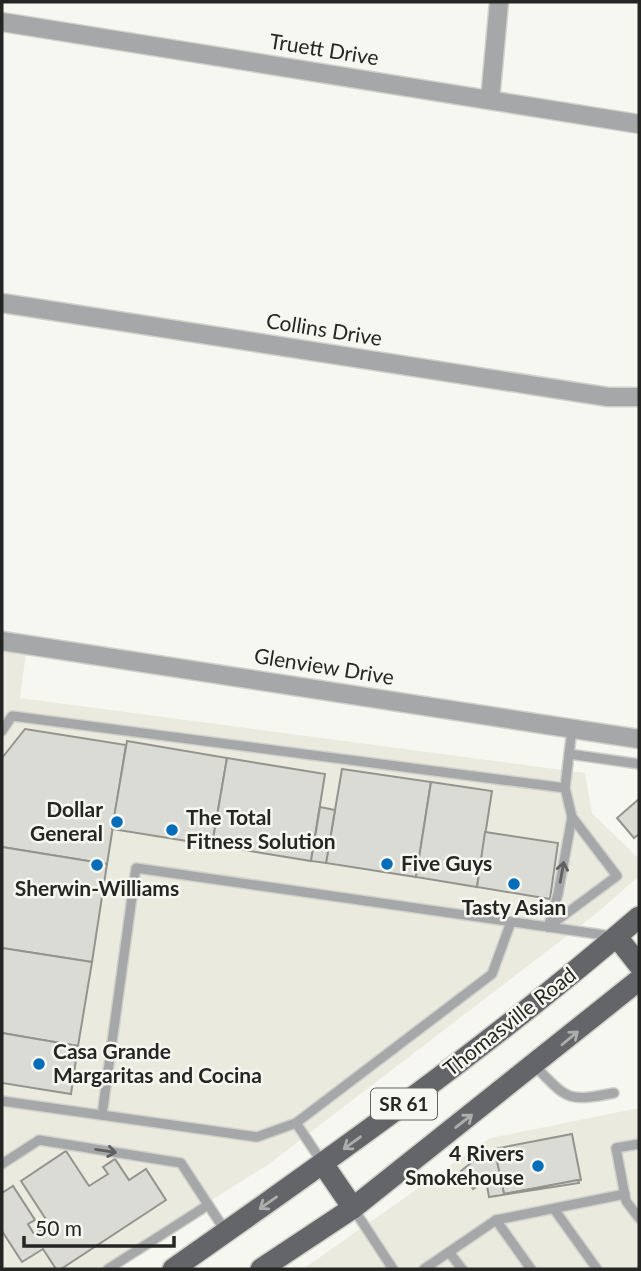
<svg xmlns="http://www.w3.org/2000/svg" width="641" height="1271" font-family="Lato,sans-serif">
<style>
.built{fill:#eaebde}
.building{fill:#dbdbd6;stroke:#94948f;stroke-width:2}
.lines{fill:none;stroke-linecap:round;stroke-linejoin:round}
.lane-casing{stroke:#d1d1cc;stroke-width:12}
.street-casing{stroke:#d1d1cc;stroke-width:21}
.primary-casing{stroke:#d1d1cc;stroke-width:24}
.lane{stroke:#a5a7a8;stroke-width:9}
.street{stroke:#a5a7a8;stroke-width:18}
.primary{stroke:#636568;stroke-width:21}
.oneway{stroke:#5f605f}
.oneway2{stroke:#adaeac}
.poi-dot{fill:#046db8;stroke:#f7f7f1;stroke-width:2.5}
.labels{text-anchor:middle;stroke-width:5;stroke-linejoin:round;paint-order:stroke}
.shield{fill:#f7f7f1;stroke:#646461;stroke-width:2}
.shield-label{font-size:19px;font-weight:bold;fill:#252523}
.street-label{font-size:21px;fill:#252523;stroke:#f7f7f1}
.poi-label{font-size:21px;font-weight:bold;fill:#252523;stroke:#f7f7f1;text-anchor:start}
</style>
<rect width="100%" height="100%" fill="#f7f7f1"/>
<g class="built">
<polygon points="2,650 26,653 20,698 585,773 592,813 639,859 639,876 597,913 269,1164 101,1269 2,1269"/>
<polygon points="639,1108 639,1269 303,1269 490,1138"/>
</g>
<g class="building">
<polygon points="25,729 126,745 107,864 2,847 2,758"/>
<polygon points="127,741 227,758 212,845 112,829"/>
<polygon points="227,758 325,774 311,861 212,845"/>
<polygon points="342,769 431,782 416,877 326,863"/>
<polygon points="431,782 492,791 477,887 416,877"/>
<polygon points="639,799 639,834 634,838 617,818"/>
<polygon points="320,807 335,810 326,863 311,861"/>
<polygon points="485,832 558,843 550,899 477,887"/>
<polygon points="2,847 107,864 92,962 2,948"/>
<polygon points="2,948 92,962 78,1046 2,1033"/>
<polygon points="2,1033 78,1046 71,1094 2,1083"/>
<polygon points="572,1134 581,1180 504,1194 494,1149"/>
<polygon points="66,1151 89,1186 108,1174 103,1167 115,1159 129,1180 146,1169 166,1200 61,1269 56,1269 43,1249 22,1262 2,1231 2,1193 13,1186 35,1220 28,1224 34,1234 49,1224 21,1181"/>
<polygon points="495,1152 504,1194 578,1180 579,1183 489,1197 486,1180 473,1189 461,1171 481,1155"/>
</g>
<g class="lines">
<g class="lane-casing">
<g id="lane">
<polyline points="2,731 12,716 565,788"/>
<polyline points="569,754 639,764"/>
<polyline points="548,927 617,876 572,817 565,788 572,729"/>
<polyline points="548,927 558,894 572,817"/>
<path d="M535 1066C568 1100 567 1102 614 1093"/>
<polyline points="2,1101 257,1137 296,1123 492,974 511,922"/>
<polyline points="102,1115 136,868 611,936"/>
<polyline points="296,1123 322,1162"/>
<polyline points="639,1144 616,1148 626,1201 639,1218"/>
<polyline points="2,1164 39,1140 181,1163 226,1232"/>
<polyline points="353,1208 393,1269"/>
<polyline points="554,1209 597,1269"/>
<polyline points="496,1220 531,1269"/>
<polyline points="449,1252 462,1269"/>
<polyline points="108,1269 208,1205"/>
<polyline points="424,1269 496,1220 625,1194"/>
</g>
</g>
<g class="street-casing">
<g id="street">
<polyline points="2,22 639,124"/>
<polyline points="490,100 499,2"/>
<polyline points="2,303 608,397 639,397"/>
<polyline points="2,641 639,739"/>
</g>
</g>
<g class="primary-casing">
<g id="primary">
<polyline points="617,937 639,965"/>
<polyline points="323,1164 353,1208"/>
<path d="M173 1269C333 1157 491 1045 639 917"/>
<polyline points="261,1269 353,1208 639,980"/>
</g>
</g>
<use href="#lane" class="lane"/>
<use href="#street" class="street"/>
<use href="#primary" class="primary"/>
</g>
<defs><path id="oneway-shaft" d="M-6 0H5M1.5-3L5.5 0L1.5 3" fill="none" stroke-width="1.6" stroke-linecap="round" stroke-linejoin="round" transform="scale(1.75)"/></defs>
<g class="oneway">
<use href="#oneway-shaft" transform="translate(562 872) rotate(-80)"/>
<use href="#oneway-shaft" transform="translate(106 1151) rotate(9)"/>
</g>
<g class="oneway2">
<use href="#oneway-shaft" transform="translate(570 1038) rotate(-40)"/>
<use href="#oneway-shaft" transform="translate(464 1121) rotate(-38)"/>
<use href="#oneway-shaft" transform="translate(352 1143) rotate(144)"/>
<use href="#oneway-shaft" transform="translate(268 1203) rotate(145)"/>
</g>
<g class="poi-dot">
<circle cx="117" cy="822" r="7"/>
<circle cx="172" cy="830" r="7"/>
<circle cx="387" cy="864" r="7"/>
<circle cx="97" cy="865" r="7"/>
<circle cx="514" cy="884" r="7"/>
<circle cx="39" cy="1064" r="7"/>
<circle cx="538" cy="1166" r="7"/>
</g>
<g class="labels">
<rect class="shield" x="371" y="1088.5" width="66" height="31" rx="5"/>
<g class="shield-label">
<text x="404" y="1111">SR 61</text>
</g>
<g class="street-label">
<text transform="translate(324 50) rotate(9)" y="7">Truett Drive</text>
<text transform="translate(324 330) rotate(9)" y="7">Collins Drive</text>
<text transform="translate(324 667) rotate(9)" y="7">Glenview Drive</text>
<text transform="translate(510 1022) rotate(-38)" y="7">Thomasville Road</text>
</g>
<g class="poi-label">
<text x="103" y="817" text-anchor="end">Dollar<tspan x="103" dy="24">General</tspan></text>
<text x="186" y="825">The Total<tspan x="186" dy="24">Fitness Solution</tspan></text>
<text x="401" y="871">Five Guys</text>
<text x="97" y="896" text-anchor="middle">Sherwin-Williams</text>
<text x="514" y="915" text-anchor="middle">Tasty Asian</text>
<text x="53" y="1059">Casa Grande<tspan x="53" dy="24">Margaritas and Cocina</tspan></text>
<text x="524" y="1161" text-anchor="end">4 Rivers<tspan x="524" dy="24">Smokehouse</tspan></text>
</g>
</g>
<rect width="641" height="1271" fill="none" stroke="#252523" stroke-width="7"/>
<path d="M24 1236v10h150v-10" fill="none" stroke="#252523" stroke-width="3.5"/>
<text x="35" y="1236" font-size="21" fill="#252523" stroke="#f7f7f1" stroke-width="5" paint-order="stroke">50 m</text>
</svg>
